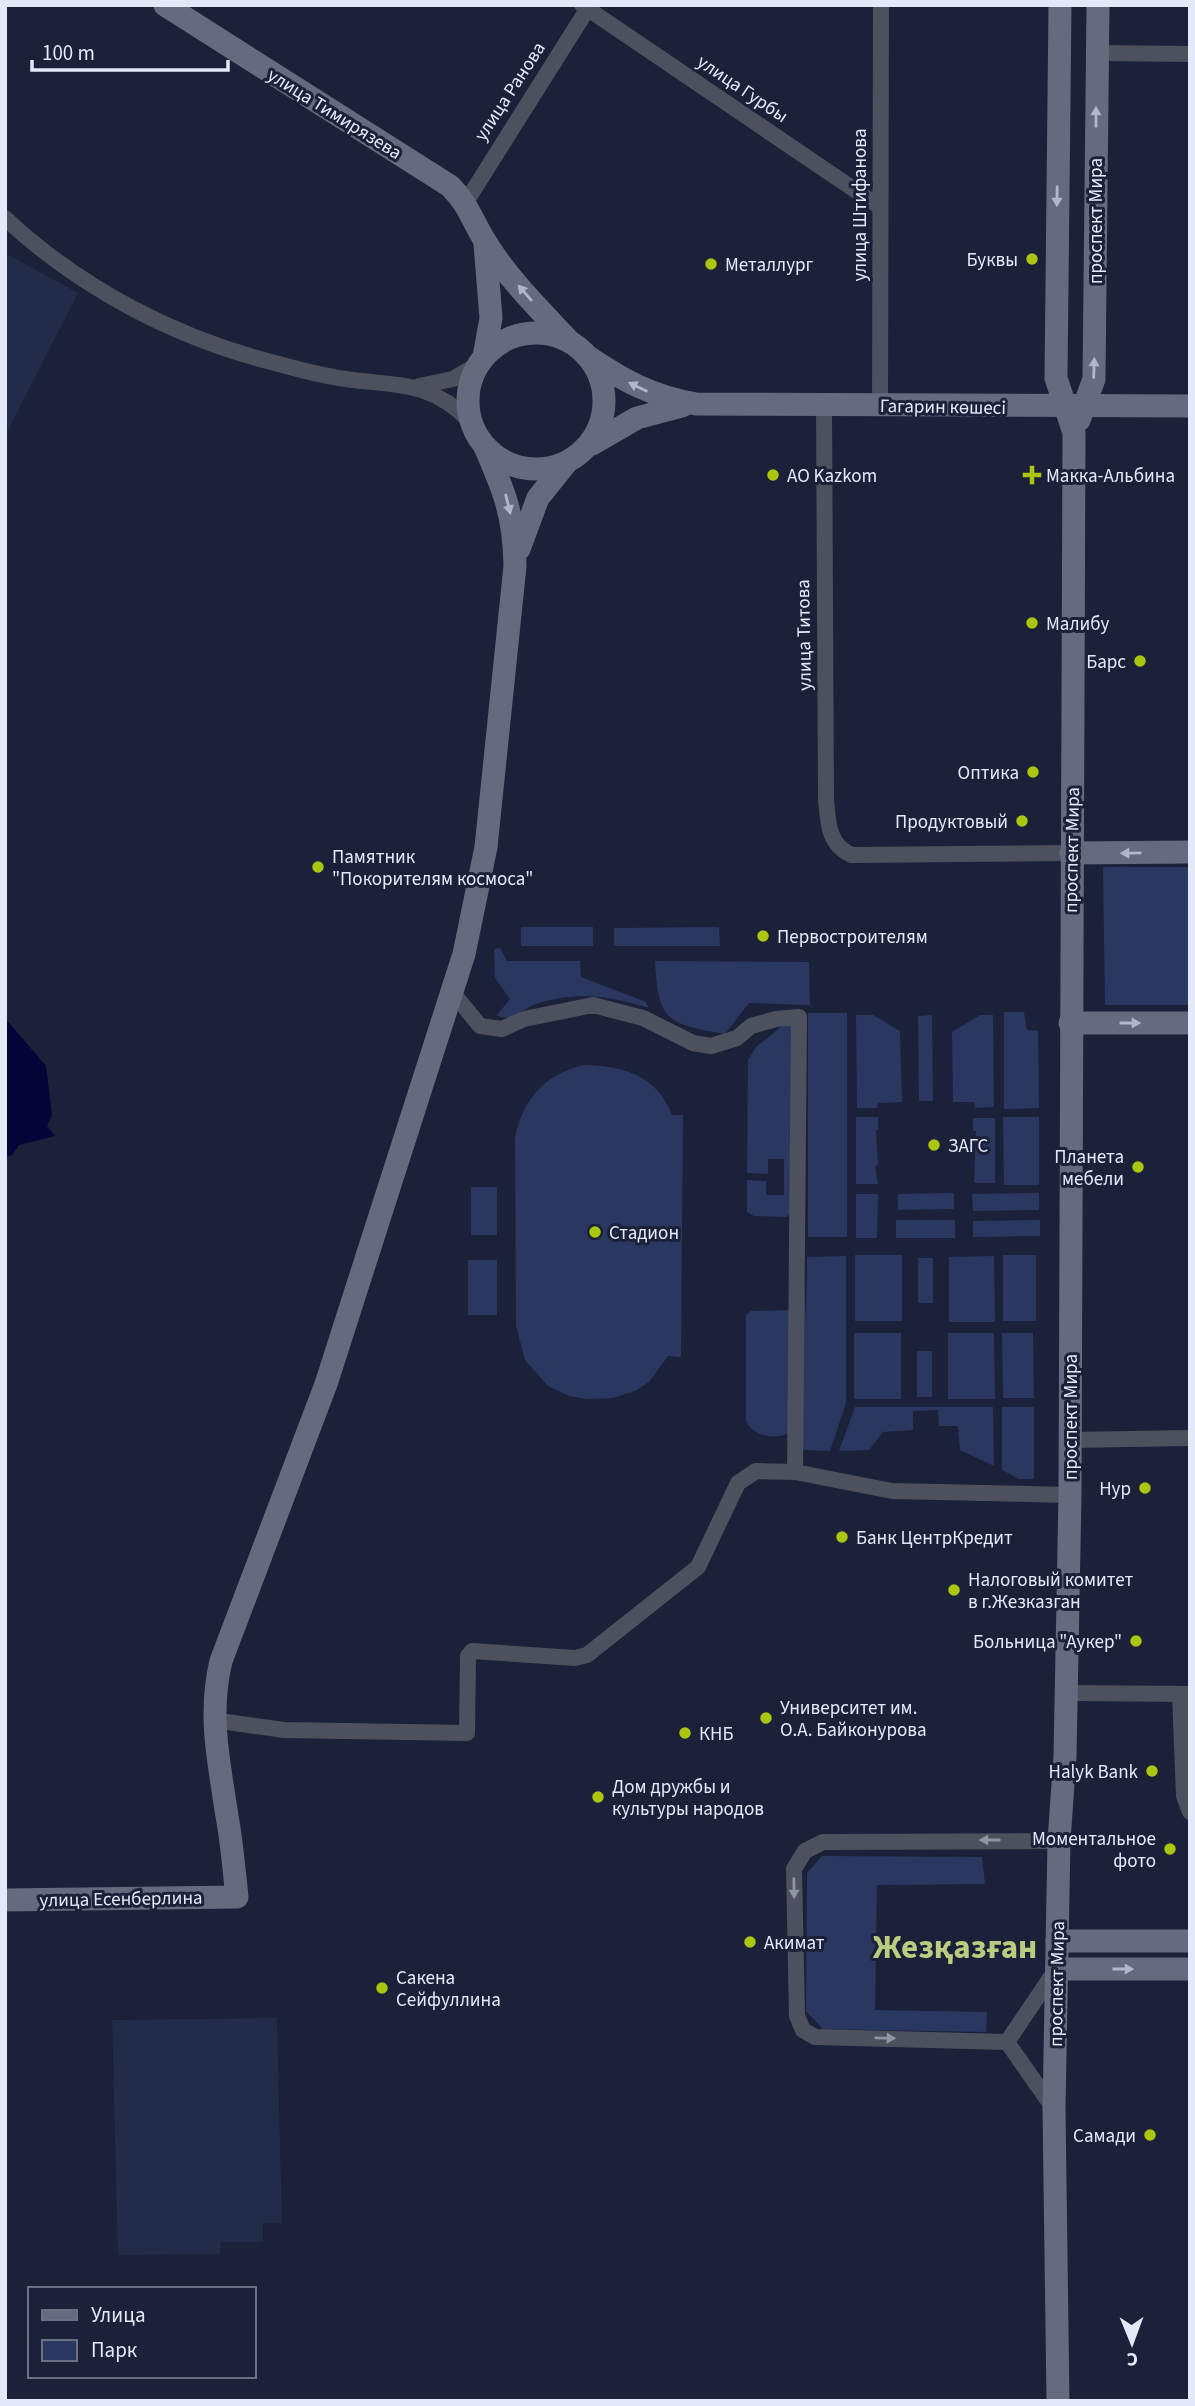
<svg xmlns="http://www.w3.org/2000/svg" width="1195" height="2406" font-family="'Source Sans 3',sans-serif">
<style>
.built{fill:#222b48}
.green{fill:#2a3761}
.water{fill:#030437}
.lines{fill:none;stroke-linecap:round;stroke-linejoin:round}
.street{stroke:#4d515d;stroke-width:16}
.secondary{stroke:#646b7e;stroke-width:23}
.oneway{fill:#b0b7c8}
.oneway2{fill:#9095a3}
.poi-dot{fill:#acc610;stroke:#1a2138;stroke-width:2.5}
.labels{text-anchor:middle;stroke-width:6;stroke-linejoin:round;paint-order:stroke}
.street-label{font-size:19px;fill:#e3e9f9;stroke:#1a2138}
.poi-label{font-size:19px;fill:#e3e9f9;stroke:#1a2138;text-anchor:start}
.town-label{font-size:33px;font-weight:bold;fill:#bbcc80;stroke:#1a2138}
</style>
<rect width="100%" height="100%" fill="#1a2138"/>
<g class="built">
<polygon points="5,253 78,293 5,436"/>
<polygon points="277,2018 282,2223 263,2223 263,2242 221,2242 220,2254 118,2255 112,2020"/>
</g>
<g class="green">
<polygon points="1103,867 1190,867 1190,1005 1105,1005"/>
<rect x="521" y="927" width="72" height="19"/>
<polygon points="719,927 720,946 614,946 614,928"/>
<path d="M500 948 507 961H580L581 977 646 1002 649 1008C611 996 576 991 536 1004 524 1008 510 1024 497 1015L510 999 495 978 494 949Z"/>
<path d="M655 961 809 962 810 1005 749 1003 725 1034C667 1024 658 1021 655 961Z"/>
<polygon points="1004,1012 1024,1012 1027,1030 1038,1031 1039,1108 1004,1109"/>
<rect x="808" y="1013" width="39" height="224"/>
<polygon points="856,1015 873,1015 900,1031 902,1102 878,1103 877,1108 857,1108"/>
<polygon points="932,1015 933,1101 919,1101 918,1016"/>
<polygon points="980,1015 993,1015 994,1107 975,1108 974,1102 953,1102 952,1032"/>
<polygon points="787,1022 791,1022 791,1213 786,1217 754,1216 747,1212 747,1180 766,1181 766,1195 784,1195 784,1159 768,1159 768,1174 747,1173 748,1060 756,1047"/>
<path d="M584 1065C623 1066 657 1075 672 1115H683L681 1357 668 1356 649 1382 635 1391 613 1398 586 1399 569 1396 548 1386 525 1360 516 1326 515 1138C523 1099 545 1074 584 1065Z"/>
<polygon points="856,1117 878,1117 878,1130 876,1130 878,1165 875,1166 878,1184 856,1184"/>
<polygon points="1003,1117 1039,1117 1039,1185 1004,1185"/>
<polygon points="973,1118 995,1118 995,1183 974,1183 976,1131 973,1131"/>
<rect x="471" y="1187" width="26" height="48"/>
<polygon points="954,1193 954,1209 898,1210 898,1194"/>
<polygon points="1039,1193 1039,1210 973,1211 972,1194"/>
<polygon points="856,1194 878,1194 877,1238 856,1238"/>
<rect x="896" y="1220" width="59" height="18"/>
<polygon points="1040,1220 1040,1236 973,1237 973,1221"/>
<rect x="855" y="1255" width="47" height="66"/>
<rect x="1003" y="1255" width="33" height="66"/>
<polygon points="846,1256 846,1403 830,1451 804,1450 800,1446 803,1259 806,1321 807,1257"/>
<polygon points="994,1256 995,1322 949,1322 949,1257"/>
<rect x="918" y="1258" width="15" height="45"/>
<rect x="468" y="1260" width="29" height="55"/>
<path d="M789 1310V1433C774 1440 754 1437 746 1421V1315L751 1311Z"/>
<rect x="854" y="1333" width="47" height="66"/>
<polygon points="948,1333 994,1333 995,1399 948,1399"/>
<polygon points="1002,1333 1033,1333 1034,1398 1003,1398"/>
<rect x="917" y="1351" width="15" height="46"/>
<polygon points="855,1407 993,1407 994,1466 960,1450 958,1426 939,1426 938,1410 913,1411 913,1430 883,1432 869,1450 839,1451"/>
<polygon points="1002,1407 1034,1407 1034,1479 1019,1479 1002,1470"/>
<polygon points="822,1856 982,1857 985,1884 877,1885 875,2010 987,2012 986,2032 823,2029 806,2011 807,1873"/>
</g>
<polygon class="water" points="5,1018 46,1066 52,1115 47,1126 55,1136 19,1145 12,1155 5,1157"/>
<g class="lines">
<g class="street">
<polyline points="582,5 880,207"/>
<polyline points="1097,53 1190,54"/>
<polyline points="466,202 590,5"/>
<path d="M5 218C80 288 175 338 275 363 300 370 327 377 353 380 404 386 431 383 470 421"/>
<polyline points="419,386 453,379 477,365"/>
<path d="M824 404 826 799C828 822 828 845 852 855L1071 853"/>
<polyline points="880,405 881,5"/>
<polyline points="453,993 480,1026 502,1029 524,1019 593,1005 643,1018 693,1043 711,1046 737,1038 751,1026 776,1019 799,1017 795,1472"/>
<polyline points="1070,1440 1190,1438"/>
<polyline points="1067,1693 1190,1694"/>
<polyline points="1180,1694 1184,1796 1190,1812"/>
<polyline points="213,1720 284,1730 467,1733 468,1656 472,1651 575,1658 587,1655 698,1567 738,1483 756,1471 795,1472 892,1491 1070,1495"/>
<polyline points="1007,2042 815,2037 803,2030 797,2016 794,1869 805,1851 823,1842 1059,1841"/>
<polyline points="1054,2109 1007,2042 1055,1971"/>
</g>
<g class="secondary">
<path d="M165 5 450 186C468 204 472 220 485 241 508 279 540 310 570 342"/>
<circle cx="536" cy="401" r="68"/>
<path d="M587 356C624 381 651 396 696 404L1190 406"/>
<polyline points="484,357 491,318 485,244"/>
<polyline points="1079,420 1094,379 1098,5"/>
<polyline points="592,444 637,418 682,406"/>
<polyline points="519,549 538,498 566,463"/>
<polyline points="1071,853 1190,852"/>
<polyline points="1070,1023 1190,1023"/>
<path d="M5 1900 237 1897C234 1870 232 1843 227 1816 219 1762 208 1715 221 1661L326 1384 464 954 486 847 515 566C514 515 505 493 485 447"/>
<polyline points="1057,1941 1190,1941"/>
<polyline points="1057,1969 1190,1969"/>
<polyline points="1058,2401 1054,2109 1059,1841 1065,1756 1070,1495 1074,433 1056,378 1060,5"/>
</g>
</g>
<defs><path id="oneway-solid" d="M-6-.8H1V-3.2L6.5 0L1 3.2V.8H-6Z" transform="scale(1.75)"/></defs>
<g class="oneway">
<use href="#oneway-solid" transform="translate(1096 117) rotate(-90)"/>
<use href="#oneway-solid" transform="translate(1057 196) rotate(91)"/>
<use href="#oneway-solid" transform="translate(525 293) rotate(-131)"/>
<use href="#oneway-solid" transform="translate(1094 368) rotate(-88)"/>
<use href="#oneway-solid" transform="translate(638 387) rotate(-154)"/>
<use href="#oneway-solid" transform="translate(508 504) rotate(76)"/>
<use href="#oneway-solid" transform="translate(1131 853) rotate(179)"/>
<use href="#oneway-solid" transform="translate(1130 1023)"/>
<use href="#oneway-solid" transform="translate(1123 1969)"/>
</g>
<g class="oneway2">
<use href="#oneway-solid" transform="translate(990 1840) rotate(-180)"/>
<use href="#oneway-solid" transform="translate(794 1888) rotate(89)"/>
<use href="#oneway-solid" transform="translate(885 2038) rotate(1)"/>
</g>
<g class="poi-dot">
<circle cx="1032" cy="259" r="7"/>
<circle cx="711" cy="264" r="7"/>
<circle cx="773" cy="475" r="7"/>
<path d="M1028.5 464.5h7v7h7v7h-7v7h-7v-7h-7v-7h7z"/>
<circle cx="1032" cy="623" r="7"/>
<circle cx="1140" cy="661" r="7"/>
<circle cx="1033" cy="772" r="7"/>
<circle cx="1022" cy="821" r="7"/>
<circle cx="318" cy="867" r="7"/>
<circle cx="763" cy="936" r="7"/>
<circle cx="934" cy="1145" r="7"/>
<circle cx="1138" cy="1167" r="7"/>
<circle cx="595" cy="1232" r="7"/>
<circle cx="1145" cy="1488" r="7"/>
<circle cx="842" cy="1537" r="7"/>
<circle cx="954" cy="1590" r="7"/>
<circle cx="1136" cy="1641" r="7"/>
<circle cx="766" cy="1718" r="7"/>
<circle cx="685" cy="1733" r="7"/>
<circle cx="1152" cy="1771" r="7"/>
<circle cx="598" cy="1797" r="7"/>
<circle cx="1170" cy="1849" r="7"/>
<circle cx="750" cy="1942" r="7"/>
<circle cx="382" cy="1988" r="7"/>
<circle cx="1150" cy="2135" r="7"/>
</g>
<g class="labels">
<g class="street-label">
<text transform="translate(743 88) rotate(34)" y="7">улица Гурбы</text>
<text transform="translate(509 91) rotate(-57)" y="7">улица Ранова</text>
<text transform="translate(335 113) rotate(32)" y="7">улица Тимирязева</text>
<text transform="translate(859 205) rotate(-90)" y="7">улица Штифанова</text>
<text transform="translate(1095 221) rotate(-90)" y="7">проспект Мира</text>
<text transform="translate(943 406) rotate(1)" y="7">Гагарин көшесі</text>
<text transform="translate(803 635) rotate(-91)" y="7">улица Титова</text>
<text transform="translate(1071 850) rotate(-89)" y="7">проспект Мира</text>
<text transform="translate(1070 1417) rotate(-90)" y="7">проспект Мира</text>
<text transform="translate(121 1898) rotate(-1)" y="7">улица Есенберлина</text>
<text transform="translate(1056 1984) rotate(-89)" y="7">проспект Мира</text>
</g>
<g class="poi-label">
<text x="1018" y="266" text-anchor="end">Буквы</text>
<text x="725" y="271">Металлург</text>
<text x="787" y="482">AO Kazkom</text>
<text x="1046" y="482">Макка-Альбина</text>
<text x="1046" y="630">Малибу</text>
<text x="1126" y="668" text-anchor="end">Барс</text>
<text x="1019" y="779" text-anchor="end">Оптика</text>
<text x="1008" y="828" text-anchor="end">Продуктовый</text>
<text x="332" y="863">Памятник<tspan x="332" dy="22">"Покорителям космоса"</tspan></text>
<text x="777" y="943">Первостроителям</text>
<text x="948" y="1152">ЗАГС</text>
<text x="1124" y="1163" text-anchor="end">Планета<tspan x="1124" dy="22">мебели</tspan></text>
<text x="609" y="1239">Стадион</text>
<text x="1131" y="1495" text-anchor="end">Нур</text>
<text x="856" y="1544">Банк ЦентрКредит</text>
<text x="968" y="1586">Налоговый комитет<tspan x="968" dy="22">в г.Жезказган</tspan></text>
<text x="1122" y="1648" text-anchor="end">Больница "Аукер"</text>
<text x="780" y="1714">Университет им.<tspan x="780" dy="22">О.А. Байконурова</tspan></text>
<text x="699" y="1740">КНБ</text>
<text x="1138" y="1778" text-anchor="end">Halyk Bank</text>
<text x="612" y="1793">Дом дружбы и<tspan x="612" dy="22">культуры народов</tspan></text>
<text x="1156" y="1845" text-anchor="end">Моментальное<tspan x="1156" dy="22">фото</tspan></text>
<text x="764" y="1949">Акимат</text>
<text x="396" y="1984">Сакена<tspan x="396" dy="22">Сейфуллина</tspan></text>
<text x="1136" y="2142" text-anchor="end">Самади</text>
</g>
<g class="town-label">
<text x="955" y="1958">Жезқазған</text>
</g>
</g>
<rect width="1195" height="2406" fill="none" stroke="#e3e9f9" stroke-width="14"/>
<rect x="28" y="2287" width="228" height="91" fill="#1a2138" stroke="#6a7185" stroke-width="2"/>
<rect x="42" y="2310" width="35" height="10" fill="#646b7e" stroke="#6a7185" stroke-width="2"/>
<text x="91" y="2322" font-size="21" fill="#e3e9f9">Улица</text>
<rect x="42" y="2340" width="35" height="21" fill="#2a3761" stroke="#6a7185" stroke-width="2"/>
<text x="91" y="2357" font-size="21" fill="#e3e9f9">Парк</text>
<g transform="translate(1132 2343) rotate(179)" stroke="#1a2138" stroke-width="5" paint-order="stroke">
<path d="M0-5L12 26L0 18L-12 26Z" fill="#e3e9f9"/>
<text y="-10" font-size="19" font-weight="bold" text-anchor="middle" fill="#e3e9f9">С</text>
</g>
<path d="M32 60v10h196v-10" fill="none" stroke="#e3e9f9" stroke-width="3.5"/>
<text x="42" y="60" font-size="21" fill="#e3e9f9" stroke="#1a2138" stroke-width="5" paint-order="stroke">100 m</text>
</svg>
